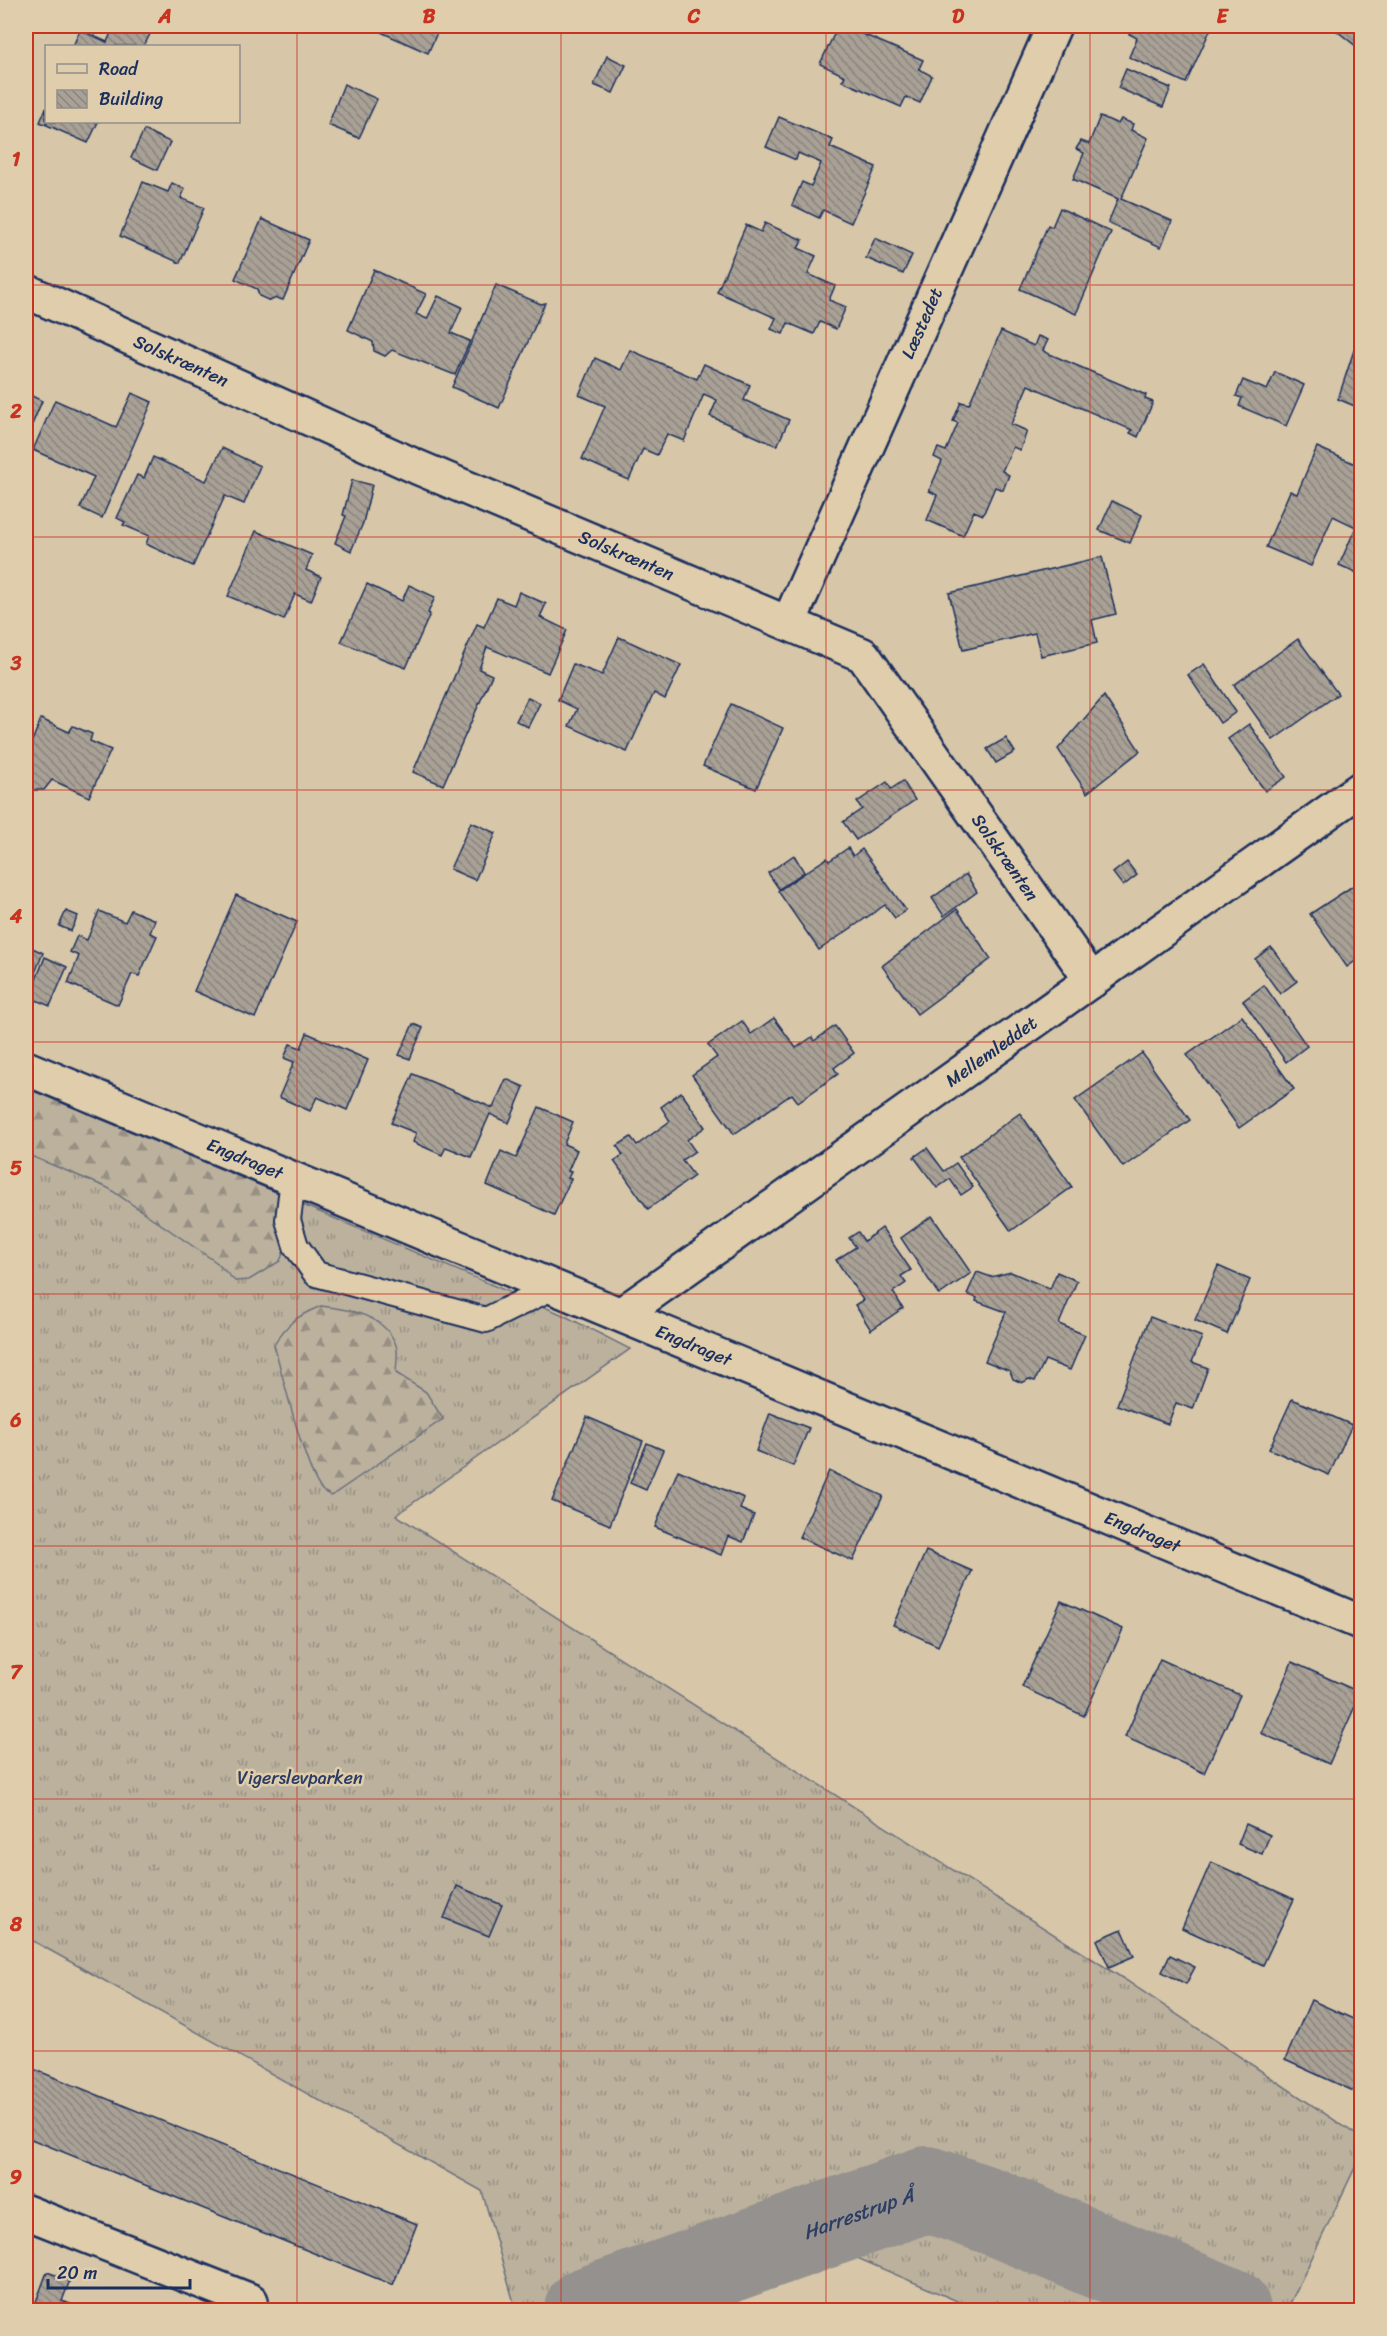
<svg xmlns="http://www.w3.org/2000/svg" width="1387" height="2336" font-family="Sriracha,sans-serif">
<style>
.grass{fill:url(#grass-tufts);stroke:#6b707e;stroke-width:1.5}
.forest{fill:url(#forest-firs);stroke:#6b707e;stroke-width:1.5}
.lines{fill:none;stroke-linecap:round;stroke-linejoin:round}
.river{stroke:#94918e;stroke-width:86}
.building{fill:url(#building-back-hatch);stroke:#1b2f5e;stroke-width:1.5}
.service-casing{stroke:#1b2f5e;stroke-width:28}
.minor-casing{stroke:#1b2f5e;stroke-width:38}
.service{stroke:#dfcdab;stroke-width:24}
.minor{stroke:#dfcdab;stroke-width:33}
.grid{fill:none;stroke:#c8321e;stroke-width:1.5;stroke-opacity:0.55}
.labels{text-anchor:middle;stroke-width:5;stroke-linejoin:round;paint-order:stroke}
.street-label{font-size:18px;fill:#1b2f5e;stroke:#dfcdab}
.park-label{font-size:18px;fill:#2b3c64;stroke:#dfcdab}
.water-label{font-size:20px;font-style:italic;fill:#2d3e65;stroke:#dfcdab}
.neatline{fill:none;stroke:#c8321e;stroke-width:2}
.grid-label{font-size:20px;text-anchor:middle;font-weight:bold;fill:#c8321e}
</style>
<defs>
<pattern id="grass-tufts" width="24" height="20" patternUnits="userSpaceOnUse" patternTransform="scale(1.5)"><rect width="24" height="20" fill="#bbb19d"/><path d="M3 7l-1-3M5 7V3M7 7l1-3M15 17l-1-3M17 17v-4M19 17l1-3" fill="none" stroke="#979083"/></pattern>
<pattern id="forest-firs" width="22" height="20" patternUnits="userSpaceOnUse" patternTransform="scale(1.5)"><rect width="22" height="20" fill="#bbb19d"/><path d="M5 1l3.5 6h-7zM16 11l3.5 6h-7z" fill="#979083"/></pattern>
<pattern id="building-back-hatch" width="6" height="6" patternUnits="userSpaceOnUse" patternTransform="scale(1.5)"><rect width="6" height="6" fill="#a9a196"/><path d="M-1 5l2 2M0 0l6 6M5-1l2 2" fill="none" stroke="#89847e"/></pattern>
</defs>
<rect width="100%" height="100%" fill="#d7c7a8"/>
<filter id="ink" filterUnits="userSpaceOnUse"><feTurbulence type="fractalNoise" baseFrequency=".0167" numOctaves="2"/><feDisplacementMap in="SourceGraphic" scale="12" xChannelSelector="R" yChannelSelector="G"/><feConvolveMatrix kernelMatrix="1 2 1 2 8 2 1 2 1" color-interpolation-filters="sRGB"/></filter>
<g filter="url(#ink)">
<polygon class="grass" points="26,1088 561,1314 630,1349 396,1515 1127,1981 1361,2138 1361,2155 1287,2310 978,2310 848,2254 694,2310 516,2310 482,2191 26,1937"/>
<g class="forest">
<polygon points="26,1088 281,1194 285,1248 280,1261 249,1280 235,1281 216,1262 108,1188 26,1154"/>
<path d="M321 1306C348 1309 385 1315 396 1345 399 1352 396 1365 396 1373L426 1392 443 1419 331 1496C329 1494 326 1493 323 1491 306 1476 282 1372 274 1345 287 1323 297 1316 321 1306Z"/>
</g>
<g class="lines">
<path class="river" id="s1" d="M587 2310 927 2189 991 2211 1228 2310"/>
</g>
<g class="building">
<polygon points="114,26 129,26 150,34 144,46 73,46 80,30 107,42"/>
<polygon points="383,26 440,26 428,53 381,32"/>
<polygon points="838,26 844,26 923,60 919,69 932,76 920,103 906,97 901,107 842,81 845,76 820,64"/>
<polygon points="1133,26 1142,29 1143,26 1212,26 1186,83 1129,57 1137,38 1129,34"/>
<polygon points="1340,26 1362,26 1362,34 1356,46 1337,31"/>
<polygon points="607,56 626,65 613,93 594,85"/>
<polygon points="1126,69 1171,88 1163,107 1118,88"/>
<polygon points="344,84 377,99 359,138 328,125"/>
<polygon points="46,108 46,122 98,122 88,143 40,122"/>
<polygon points="1100,116 1118,124 1121,119 1133,124 1131,130 1148,138 1121,199 1172,221 1161,247 1108,223 1118,199 1073,179 1084,153 1076,149 1081,141 1089,144"/>
<polygon points="779,117 833,140 830,147 876,167 851,223 823,210 819,218 792,205 802,182 811,186 821,163 798,153 796,160 766,147"/>
<polygon points="144,130 170,142 157,170 131,158"/>
<polygon points="143,182 168,192 172,183 185,189 181,198 204,208 180,263 120,236"/>
<polygon points="1060,208 1111,232 1076,314 1020,289 1048,225 1052,227"/>
<polygon points="262,219 309,240 283,300 276,298 270,301 259,296 257,289 235,279"/>
<polygon points="765,223 803,240 798,248 816,256 808,274 835,286 829,300 846,307 836,329 820,322 814,334 788,323 783,334 771,329 776,318 717,292 746,225 761,232"/>
<polygon points="875,238 912,255 903,274 866,258"/>
<polygon points="374,270 426,294 416,314 427,319 438,296 462,307 451,333 470,341 455,375 392,350 385,356 374,351 373,342 348,330"/>
<polygon points="496,285 541,304 545,303 499,408 452,387"/>
<polygon points="1001,331 1034,346 1038,336 1048,340 1043,350 1045,352 1146,395 1145,399 1153,402 1138,437 1130,433 1132,430 1028,385 1011,424 1027,431 1020,450 1013,447 1002,471 1009,475 1003,490 995,487 983,515 974,511 963,536 927,520 937,495 929,491 942,461 934,457 938,448 946,451 958,423 953,421 961,402 969,404"/>
<polygon points="1358,338 1362,339 1362,409 1338,399"/>
<polygon points="630,350 697,379 704,364 750,385 744,400 789,420 777,446 710,416 717,400 704,394 684,441 667,434 657,455 643,449 629,480 582,459 605,406 579,395 595,358 621,370"/>
<polygon points="1275,372 1304,385 1286,426 1239,406 1242,398 1236,396 1243,380 1267,390"/>
<polygon points="132,393 152,402 102,518 80,508 94,477 33,450 55,400 116,427"/>
<polygon points="28,394 42,401 26,439 26,399"/>
<polygon points="1317,447 1362,467 1362,575 1339,565 1356,527 1333,516 1311,566 1266,547 1290,491 1297,494"/>
<polygon points="222,448 260,466 244,504 225,496 193,566 146,544 149,536 123,525 125,522 117,518 137,475 144,478 153,457 206,481"/>
<polygon points="352,480 372,485 363,523 351,551 335,543 346,516 343,515"/>
<polygon points="1112,501 1142,515 1130,543 1099,530"/>
<polygon points="256,531 312,555 306,570 321,577 311,601 295,594 284,620 228,596"/>
<polygon points="1102,557 1116,614 1092,620 1097,643 1041,656 1035,633 963,650 949,593"/>
<polygon points="367,584 402,601 409,585 435,597 428,613 430,614 406,668 341,642"/>
<polygon points="519,592 546,604 540,617 567,630 548,673 487,647 479,669 492,675 443,785 413,772 477,624 484,627 497,598 514,605"/>
<polygon points="619,637 681,665 665,699 654,693 627,752 569,726 577,709 558,700 573,664 602,675"/>
<polygon points="1298,639 1338,694 1273,740 1234,685"/>
<polygon points="1204,664 1236,712 1220,723 1188,675"/>
<polygon points="1104,696 1140,751 1087,793 1058,749"/>
<polygon points="528,697 540,703 528,727 516,721"/>
<polygon points="731,704 783,728 756,789 703,766"/>
<polygon points="41,719 69,732 73,726 92,734 90,741 111,750 89,797 52,780 44,790 31,790 26,786 26,756"/>
<polygon points="1249,724 1286,777 1265,791 1228,739"/>
<polygon points="1006,738 1015,752 996,763 987,749"/>
<polygon points="903,781 915,800 856,840 843,822 862,809 857,802 887,782 891,789"/>
<polygon points="471,822 496,833 475,880 450,869"/>
<polygon points="848,848 853,856 862,849 906,910 895,918 885,905 819,950 778,891 827,858 829,861"/>
<polygon points="794,855 804,872 779,889 768,873"/>
<polygon points="1127,862 1137,875 1123,886 1113,873"/>
<polygon points="966,874 977,892 944,916 932,898"/>
<polygon points="1362,880 1362,956 1347,967 1310,914"/>
<polygon points="236,895 297,922 255,1018 194,991"/>
<polygon points="957,909 991,959 917,1014 882,966"/>
<polygon points="131,910 155,920 150,933 157,936 139,976 132,974 118,1005 68,983 79,956 70,952 77,936 87,940 99,911 125,922"/>
<polygon points="66,911 78,916 71,931 59,926"/>
<polygon points="26,945 43,953 26,995"/>
<polygon points="1271,947 1297,981 1280,994 1255,959"/>
<polygon points="45,957 67,967 50,1006 29,997"/>
<polygon points="1264,985 1307,1046 1286,1062 1243,1001"/>
<polygon points="1242,1016 1294,1089 1239,1128 1187,1055"/>
<polygon points="774,1018 796,1048 812,1037 814,1041 835,1026 854,1053 834,1068 838,1074 798,1102 792,1094 734,1134 692,1075 717,1057 708,1045 742,1021 751,1034"/>
<polygon points="413,1024 423,1028 410,1059 399,1055"/>
<polygon points="307,1033 368,1060 347,1110 317,1097 310,1111 279,1097 294,1062 284,1058 290,1044 301,1048"/>
<polygon points="1142,1053 1190,1120 1123,1167 1075,1100"/>
<polygon points="413,1074 493,1108 506,1079 524,1087 509,1123 490,1114 471,1157 446,1147 442,1155 413,1142 416,1133 391,1123"/>
<polygon points="681,1092 705,1127 687,1140 695,1151 682,1160 694,1176 648,1209 614,1161 623,1155 617,1146 631,1137 637,1145 670,1121 661,1107"/>
<polygon points="539,1107 573,1122 564,1144 577,1150 568,1171 571,1172 568,1178 571,1179 554,1215 487,1185 501,1151 516,1158"/>
<polygon points="1020,1113 1072,1187 1011,1231 959,1157"/>
<polygon points="927,1148 944,1171 956,1163 973,1187 961,1195 950,1179 937,1188 914,1157"/>
<polygon points="932,1216 971,1273 939,1295 901,1238"/>
<polygon points="882,1228 911,1270 901,1276 906,1283 893,1292 903,1308 871,1330 855,1305 863,1300 836,1260 856,1247 849,1238 858,1232 864,1241"/>
<polygon points="1218,1266 1250,1280 1227,1334 1195,1320"/>
<polygon points="977,1272 991,1277 1011,1272 1050,1289 1057,1272 1077,1281 1059,1324 1085,1335 1070,1370 1045,1360 1035,1381 1029,1379 1022,1383 1013,1379 1010,1371 985,1361 1006,1312 976,1301 977,1298 967,1294"/>
<polygon points="1150,1317 1202,1337 1192,1362 1208,1368 1193,1409 1176,1403 1168,1424 1117,1405"/>
<polygon points="1362,1388 1362,1408 1354,1405"/>
<polygon points="1292,1399 1352,1425 1329,1475 1269,1449"/>
<polygon points="770,1413 809,1428 793,1466 756,1451"/>
<polygon points="587,1417 643,1441 610,1525 552,1501"/>
<polygon points="647,1443 663,1450 646,1490 630,1483"/>
<polygon points="678,1470 744,1498 740,1509 754,1515 743,1542 728,1536 721,1555 655,1527"/>
<polygon points="829,1471 883,1496 853,1561 799,1537"/>
<polygon points="926,1551 972,1571 938,1646 893,1625"/>
<polygon points="1061,1601 1123,1629 1084,1716 1022,1687"/>
<polygon points="1160,1659 1240,1695 1204,1773 1125,1737"/>
<polygon points="1292,1662 1361,1693 1329,1764 1261,1733"/>
<polygon points="1246,1824 1270,1835 1262,1854 1238,1844"/>
<polygon points="1211,1862 1294,1899 1263,1965 1182,1928"/>
<polygon points="457,1886 502,1905 489,1936 444,1918"/>
<polygon points="1122,1929 1134,1956 1109,1967 1097,1940"/>
<polygon points="1170,1955 1195,1967 1186,1984 1162,1972"/>
<polygon points="1311,2000 1362,2023 1362,2090 1360,2094 1285,2060"/>
<polygon points="26,2066 417,2224 393,2285 26,2137"/>
<polygon points="47,2272 70,2280 62,2301 87,2310 33,2310"/>
</g>
<g class="lines">
<g class="service-casing">
<polyline id="service" points="293,1179 288,1220 296,1246 316,1274 486,1320 551,1288"/>
</g>
<g class="minor-casing">
<g id="minor">
<path id="s2" d="M26 291 417 467 863 655 1092 981"/>
<path id="s3" d="M789 622 1054 26"/>
<path id="s4" d="M26 1068 1362 1623"/>
<path id="s5" d="M622 1314 1362 788"/>
<polyline points="26,2212 251,2301"/>
</g>
</g>
<use href="#service" class="service"/>
<use href="#minor" class="minor"/>
</g>
</g>
<path class="grid" d="M297 26V2310M561 26V2310M826 26V2310M1090 26V2310M26 285H1362M26 537H1362M26 790H1362M26 1042H1362M26 1294H1362M26 1546H1362M26 1799H1362M26 2051H1362"/>
<g class="labels">
<g class="street-label">
<text dy="6" stroke="none"><textPath href="#s3" startOffset="327">Læstedet</textPath></text>
<text dy="6" stroke="none"><textPath href="#s2" startOffset="170">Solskrænten</textPath></text>
<text dy="6" stroke="none"><textPath href="#s2" startOffset="656">Solskrænten</textPath></text>
<text dy="6" stroke="none"><textPath href="#s2" startOffset="1160">Solskrænten</textPath></text>
<text dy="6" stroke="none"><textPath href="#s5" startOffset="453">Mellemleddet</textPath></text>
<text dy="6" stroke="none"><textPath href="#s4" startOffset="237">Engdraget</textPath></text>
<text dy="6" stroke="none"><textPath href="#s4" startOffset="723">Engdraget</textPath></text>
<text dy="6" stroke="none"><textPath href="#s4" startOffset="1209">Engdraget</textPath></text>
</g>
<g class="park-label">
<text x="300" y="1784">Vigerslevparken</text>
</g>
<g class="water-label">
<text dy="7" stroke="none"><textPath href="#s1" startOffset="288">Harrestrup Å</textPath></text>
</g>
</g>
<rect width="1387" height="2336" fill="none" stroke="#dfcdab" stroke-width="66"/>
<rect x="45" y="45" width="195" height="78" fill="#dfcdab" stroke="#918e8c" stroke-width="1.5"/>
<rect x="57" y="64" width="30" height="9" fill="#dfcdab" stroke="#918e8c" stroke-width="1.5"/>
<text x="99" y="75" font-size="18" fill="#1b2f5e">Road</text>
<rect x="57" y="90" width="30" height="18" fill="url(#building-back-hatch)" stroke="#918e8c" stroke-width="1.5"/>
<text x="99" y="105" font-size="18" fill="#1b2f5e">Building</text>
<path d="M48 2279v9h142v-9" fill="none" stroke="#1b2f5e" stroke-width="3"/>
<text x="57" y="2279" font-size="18" fill="#1b2f5e" stroke="#dfcdab" stroke-width="4.5" paint-order="stroke">20 m</text>
<rect x="33" y="33" width="1321" height="2270" class="neatline"/>
<g class="grid-label">
<text x="165" y="23">A</text>
<text x="429" y="23">B</text>
<text x="694" y="23">C</text>
<text x="958" y="23">D</text>
<text x="1222" y="23">E</text>
<text x="16" y="166">1</text>
<text x="16" y="418">2</text>
<text x="16" y="670">3</text>
<text x="16" y="923">4</text>
<text x="16" y="1175">5</text>
<text x="16" y="1427">6</text>
<text x="16" y="1679">7</text>
<text x="16" y="1931">8</text>
<text x="16" y="2184">9</text>
</g>
</svg>
